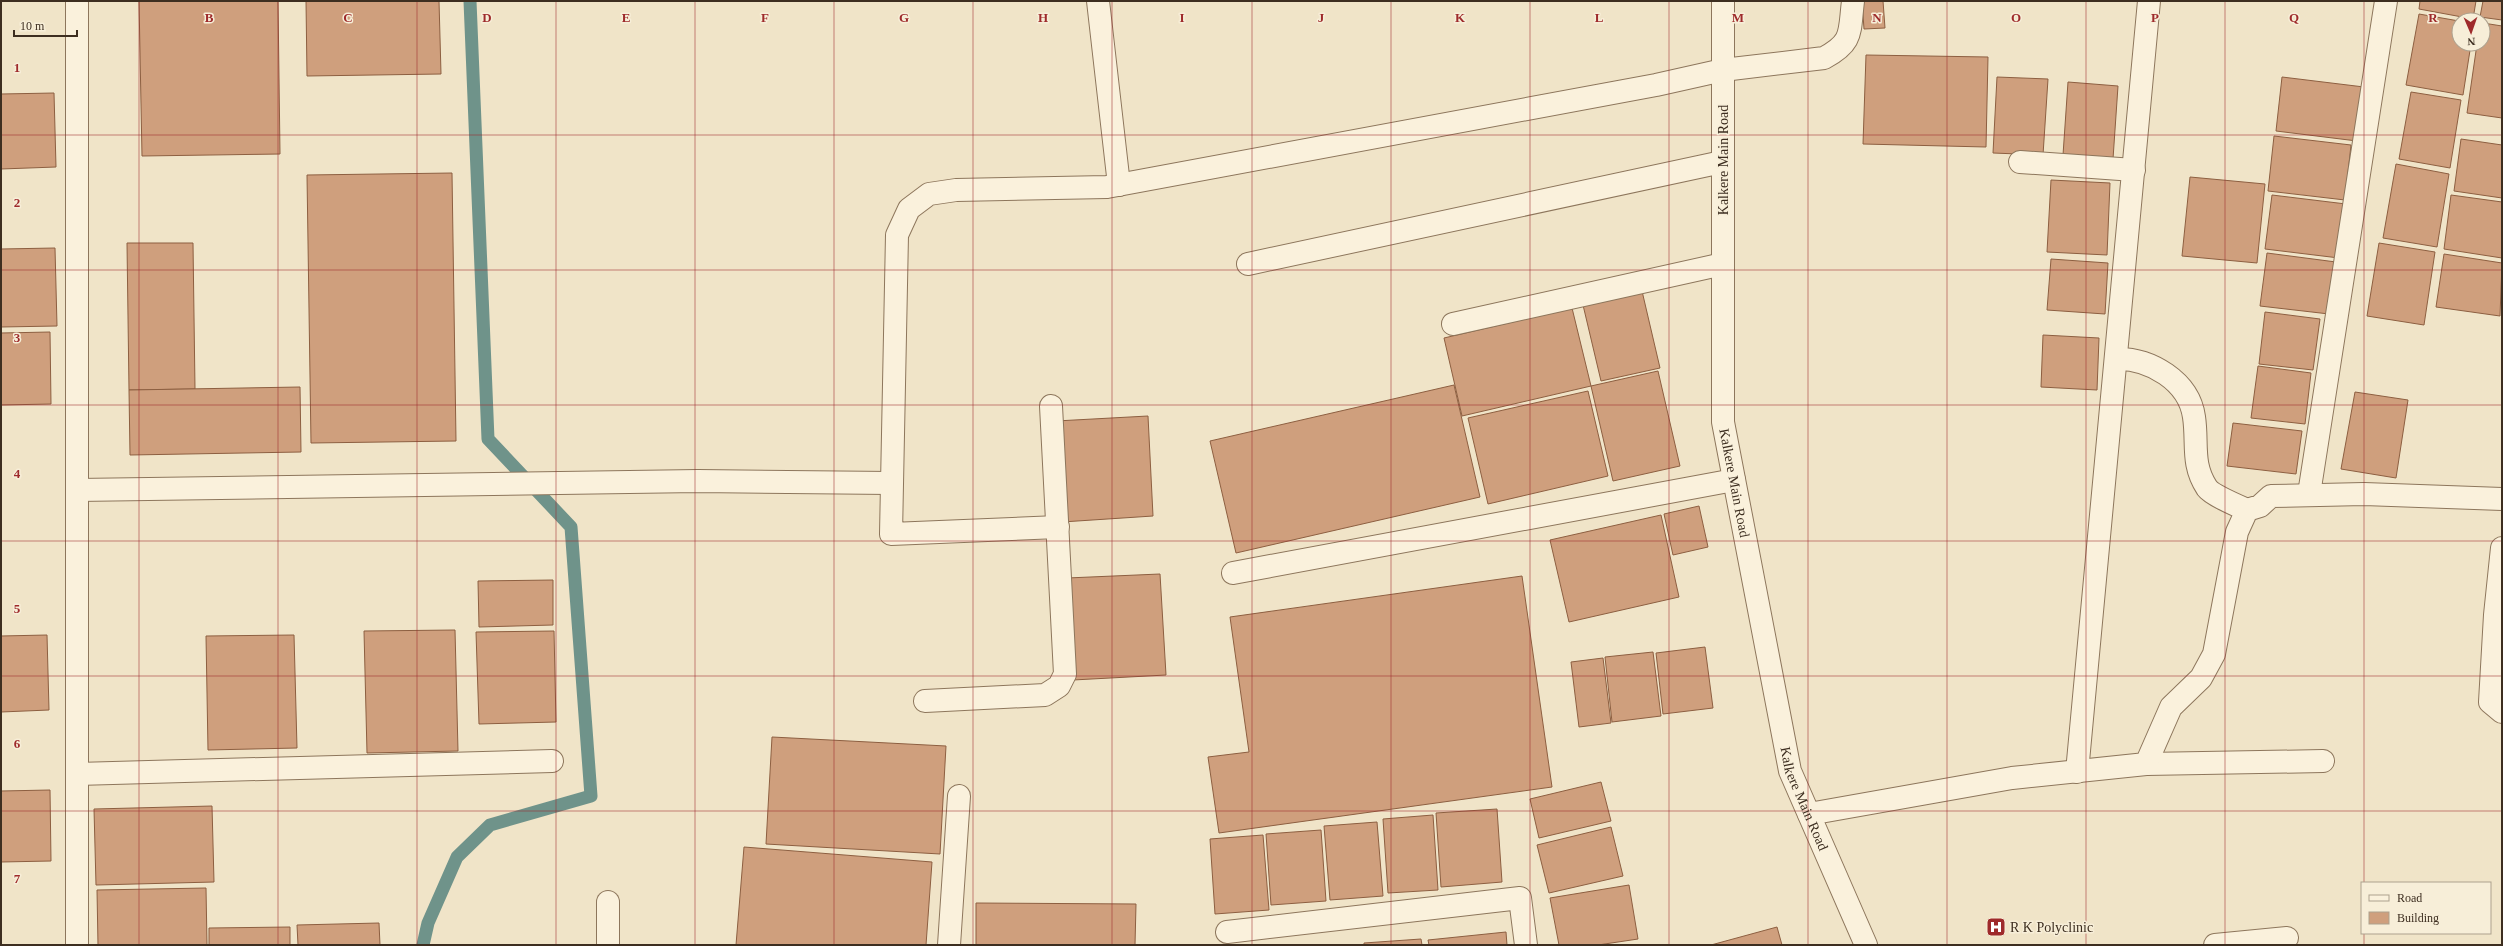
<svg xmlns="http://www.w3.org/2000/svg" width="2503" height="946" font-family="'Times New Roman',serif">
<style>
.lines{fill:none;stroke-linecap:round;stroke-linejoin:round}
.stream{stroke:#6f938a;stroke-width:13}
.building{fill:#cf9f7d;stroke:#8d5f41}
.minor-casing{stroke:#8d765c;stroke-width:24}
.minor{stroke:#faf1dc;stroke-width:22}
.grid{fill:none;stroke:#9e2a2b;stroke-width:1;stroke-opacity:0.55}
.labels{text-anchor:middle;stroke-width:3;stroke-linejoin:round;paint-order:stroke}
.street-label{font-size:14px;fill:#3d2e20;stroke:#f7eed8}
.poi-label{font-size:14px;fill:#3d2e20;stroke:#f7eed8;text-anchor:start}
.grid-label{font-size:13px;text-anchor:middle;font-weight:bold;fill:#9e2a2b;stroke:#f7eed8;stroke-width:3;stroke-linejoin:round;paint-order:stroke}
</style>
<rect width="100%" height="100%" fill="#f0e4c8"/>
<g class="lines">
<polyline class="stream" points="423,945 428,923 457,857 490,825 591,796 571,527 488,439 470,1"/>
</g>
<g class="building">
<polygon points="139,1 278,1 280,154 142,156"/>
<polygon points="306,1 439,1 441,74 307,76"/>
<polygon points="1862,1 1883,1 1885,28 1864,29"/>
<polygon points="2420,1 2476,1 2473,19 2419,9"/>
<polygon points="2483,1 2502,1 2502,20 2480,17"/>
<polygon points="2419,14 2459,21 2459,44 2471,44 2463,95 2406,85"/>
<polygon points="2483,23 2502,26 2502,118 2467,113 2477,44 2483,44"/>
<polygon points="1866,55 1988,57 1986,147 1863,144"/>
<polygon points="1997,77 2048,79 2043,155 1993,153"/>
<polygon points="2282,77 2364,87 2357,141 2276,131"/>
<polygon points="2068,82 2118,86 2113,159 2063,155"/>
<polygon points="2411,92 2461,100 2450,168 2399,159"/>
<polygon points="54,93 56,167 1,169 1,94"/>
<polygon points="2274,136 2351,145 2345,200 2268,191"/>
<polygon points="2461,139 2502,145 2502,198 2454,191"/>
<polygon points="2396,164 2449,174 2437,247 2383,238"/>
<polygon points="452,173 456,441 311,443 307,175"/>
<polygon points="2190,177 2265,184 2257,263 2182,256"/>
<polygon points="2051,180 2110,183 2107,255 2047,252"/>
<polygon points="2272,195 2346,204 2339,258 2265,249"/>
<polygon points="2451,195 2502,202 2502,258 2444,249"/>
<polygon points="127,243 193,243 195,389 129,390"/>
<polygon points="2379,243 2435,252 2424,325 2367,316"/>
<polygon points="55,248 57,326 1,327 1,249"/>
<polygon points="2267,253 2336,262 2329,314 2260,306"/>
<polygon points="2444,254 2502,263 2500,316 2436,307"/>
<polygon points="2051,259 2108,263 2105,314 2047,310"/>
<polygon points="1642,291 1660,368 1601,381 1583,305"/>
<polygon points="1572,308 1591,386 1462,416 1444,338"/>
<polygon points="2265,312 2320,319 2313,370 2259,364"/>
<polygon points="50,332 51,404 1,405 1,333"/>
<polygon points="2043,335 2099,338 2097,390 2041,387"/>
<polygon points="2258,366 2311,373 2305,424 2251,418"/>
<polygon points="1658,371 1680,466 1613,481 1591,386"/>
<polygon points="1454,385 1480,497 1236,553 1210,441"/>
<polygon points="300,387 301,452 130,455 129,390"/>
<polygon points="1588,391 1608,476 1488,504 1468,418"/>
<polygon points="2355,392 2408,400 2396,478 2341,469"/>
<polygon points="1148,416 1153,516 1062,522 1056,421"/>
<polygon points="2233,423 2302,431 2296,474 2227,466"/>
<polygon points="1699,506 1708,547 1673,555 1664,514"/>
<polygon points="1661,515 1679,597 1569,622 1550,540"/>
<polygon points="1160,574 1166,675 1073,680 1067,578"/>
<polygon points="1522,576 1552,787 1219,833 1208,757 1249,752 1230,617"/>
<polygon points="553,580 553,625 479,627 478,581"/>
<polygon points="455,630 458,751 367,753 364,631"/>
<polygon points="554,631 556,722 479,724 476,632"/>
<polygon points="47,635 49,710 1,712 1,636"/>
<polygon points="294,635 297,748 208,750 206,636"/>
<polygon points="1705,647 1713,708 1663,714 1656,653"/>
<polygon points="1653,652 1661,716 1612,722 1605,657"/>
<polygon points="1603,658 1611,723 1579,727 1571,662"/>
<polygon points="772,737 946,746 940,854 766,844"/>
<polygon points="1601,782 1611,821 1539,838 1530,799"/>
<polygon points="50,790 51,861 1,862 1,791"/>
<polygon points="212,806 214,882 96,885 94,809"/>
<polygon points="1497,809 1502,882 1441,887 1436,813"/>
<polygon points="1433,815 1438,890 1388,893 1383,819"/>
<polygon points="1377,822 1383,896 1330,900 1324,826"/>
<polygon points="1611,827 1623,876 1549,893 1537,845"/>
<polygon points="1321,830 1326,901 1271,905 1266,834"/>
<polygon points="1263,835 1269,910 1215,914 1210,839"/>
<polygon points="744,847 932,862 926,945 736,945"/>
<polygon points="1629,885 1638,939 1598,945 1559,945 1550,898"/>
<polygon points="206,888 207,945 98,945 97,890"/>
<polygon points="976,903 1136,904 1135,945 976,945"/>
<polygon points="379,923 380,945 298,945 297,925"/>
<polygon points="290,927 290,945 209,945 209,928"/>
<polygon points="1777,927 1782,945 1711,945"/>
<polygon points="1506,932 1507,945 1429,945 1428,940"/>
<polygon points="1421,939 1422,945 1364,945 1364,943"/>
</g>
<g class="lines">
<g class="minor-casing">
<g id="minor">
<polyline points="1098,1 1119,185"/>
<path id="s1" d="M1723 1V422L1790 771 1866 945"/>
<polyline points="2020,162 2134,170"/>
<polyline points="1248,264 1722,162"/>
<polyline points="1453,324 1723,264"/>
<path d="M2116 359C2150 358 2189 381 2194 417 2198 443 2191 464 2207 488 2212 495 2238 506 2247 510"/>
<polyline points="77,490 698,481 891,483"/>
<polyline points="2309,494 2386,1"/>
<path d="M1058 527 891 534 897 235 909 209 929 194 956 190 1107 187 1656 85 1723 70 1824 58C1854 42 1849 32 1853 1"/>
<polyline points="2502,548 2495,615 2490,702 2502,712"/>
<polyline points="1233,573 1734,480"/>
<polyline points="925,701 1045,695 1059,686 1065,674 1051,406"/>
<polyline points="2146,764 2323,761"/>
<polyline points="2077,772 2149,1"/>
<polyline points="77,774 552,761"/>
<polyline points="1809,814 2012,778 2146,764 2171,707 2201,678 2214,654 2237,532 2247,510 2260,506 2271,496 2364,494 2502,499"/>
<polyline points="608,902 608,945"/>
<polyline points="1227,932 1520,898 1526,945"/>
<polyline points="77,945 77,1"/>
<polyline points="949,945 959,796"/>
<polyline points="2215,945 2287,938"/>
</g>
</g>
<use href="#minor" class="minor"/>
</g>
<path class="grid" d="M139 1V945M278 1V945M417 1V945M556 1V945M695 1V945M834 1V945M973 1V945M1112 1V945M1252 1V945M1391 1V945M1530 1V945M1669 1V945M1808 1V945M1947 1V945M2086 1V945M2225 1V945M2364 1V883M1 135H2502M1 270H2502M1 405H2502M1 541H2502M1 676H2502M1 811H2502M2364 933V945"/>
<defs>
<g id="hospital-square" transform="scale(1)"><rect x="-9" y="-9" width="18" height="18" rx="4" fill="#9e2a2b" stroke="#f7eed8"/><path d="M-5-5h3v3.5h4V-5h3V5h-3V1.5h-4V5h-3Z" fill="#fff"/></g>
</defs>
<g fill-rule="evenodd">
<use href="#hospital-square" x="1996" y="927"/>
</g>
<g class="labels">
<g class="street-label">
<text transform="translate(1723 160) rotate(-90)" y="5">Kalkere Main Road</text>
<text dy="5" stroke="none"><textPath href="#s1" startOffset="483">Kalkere Main Road</textPath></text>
<text dy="5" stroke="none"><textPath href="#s1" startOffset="807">Kalkere Main Road</textPath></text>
</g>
<g class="poi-label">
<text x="2010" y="932">R K Polyclinic</text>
</g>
</g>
<g class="grid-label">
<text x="209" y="22">B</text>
<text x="348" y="22">C</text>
<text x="487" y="22">D</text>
<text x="626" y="22">E</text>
<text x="765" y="22">F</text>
<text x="904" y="22">G</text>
<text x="1043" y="22">H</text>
<text x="1182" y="22">I</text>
<text x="1321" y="22">J</text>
<text x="1460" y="22">K</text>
<text x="1599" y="22">L</text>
<text x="1738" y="22">M</text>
<text x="1877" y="22">N</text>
<text x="2016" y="22">O</text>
<text x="2155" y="22">P</text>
<text x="2294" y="22">Q</text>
<text x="2433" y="22">R</text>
<text x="17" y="72">1</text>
<text x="17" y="207">2</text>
<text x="17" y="342">3</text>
<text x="17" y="478">4</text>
<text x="17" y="613">5</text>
<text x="17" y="748">6</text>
<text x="17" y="883">7</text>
</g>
<rect width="2503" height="946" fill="none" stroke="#3d2e20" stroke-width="4"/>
<rect x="2361" y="882" width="130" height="52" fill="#f7eed8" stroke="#ada18e"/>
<rect x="2369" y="895" width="20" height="6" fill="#faf1dc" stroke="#ada18e"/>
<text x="2397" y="902" font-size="12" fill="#3d2e20">Road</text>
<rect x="2369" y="912" width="20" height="12" fill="#cf9f7d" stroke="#ada18e"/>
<text x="2397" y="922" font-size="12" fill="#3d2e20">Building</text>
<g transform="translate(2471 32) rotate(178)"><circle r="19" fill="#f7eed8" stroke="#ada18e"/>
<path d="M0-3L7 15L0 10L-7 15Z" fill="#9e2a2b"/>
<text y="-6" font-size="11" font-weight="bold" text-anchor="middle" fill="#3d2e20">N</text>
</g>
<path d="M14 30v6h63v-6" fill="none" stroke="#3d2e20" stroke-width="2"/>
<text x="20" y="30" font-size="12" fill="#3d2e20" stroke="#f7eed8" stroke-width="3" paint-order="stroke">10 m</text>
</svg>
